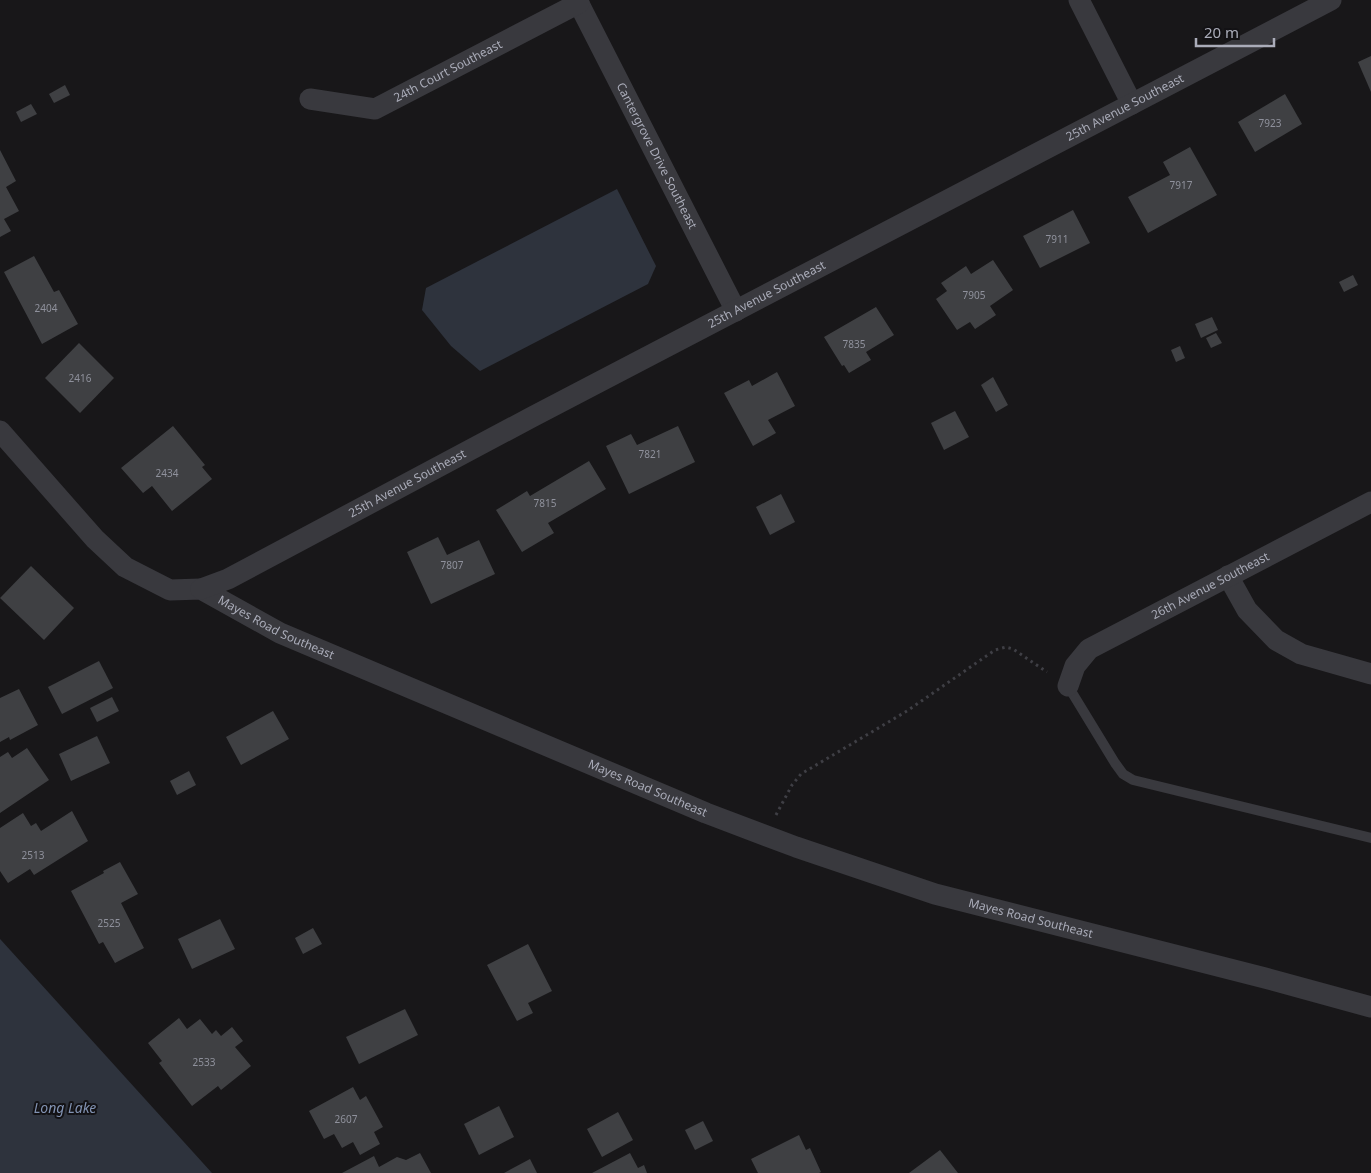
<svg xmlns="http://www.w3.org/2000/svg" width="1371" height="1173" font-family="'Noto Sans',sans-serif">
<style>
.water{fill:#2e333d}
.building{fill:#3f4043}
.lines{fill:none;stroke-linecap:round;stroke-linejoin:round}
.path{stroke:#3f3f45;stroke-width:3;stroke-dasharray:2.5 4;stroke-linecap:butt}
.lane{stroke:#39393e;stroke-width:10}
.street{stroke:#39393e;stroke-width:21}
.labels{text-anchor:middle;stroke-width:4;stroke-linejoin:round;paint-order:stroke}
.number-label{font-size:10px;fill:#8f919c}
.street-label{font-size:12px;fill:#aaacb9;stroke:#131215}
.water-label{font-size:14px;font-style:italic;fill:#8293b3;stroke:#131215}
</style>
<rect width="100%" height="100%" fill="#181719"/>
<g class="water">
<polygon points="617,189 656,266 648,284 480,371 451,346 422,310 426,288"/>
<polygon points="0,939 1,940 212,1173 0,1173"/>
</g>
<g class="building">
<polygon points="1371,56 1371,92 1358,62"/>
<polygon points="65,85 70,95 54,103 49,94"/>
<polygon points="1285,94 1302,124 1255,152 1238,122"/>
<polygon points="31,104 37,114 21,122 16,112"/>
<polygon points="1190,147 1217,195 1148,233 1128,197 1170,175 1163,162"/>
<polygon points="0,150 16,181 6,187 19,211 4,219 11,231 0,237"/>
<polygon points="1073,210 1090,243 1040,268 1023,236"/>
<polygon points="34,256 54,292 59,290 78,324 42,344 4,272"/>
<polygon points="993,260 1013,290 990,306 996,315 975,329 970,322 957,330 936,299 947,291 941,283 966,266 971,274"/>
<polygon points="1353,275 1358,285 1344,292 1339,282"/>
<polygon points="876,307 894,335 866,352 871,360 849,373 844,365 842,366 824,337"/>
<polygon points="1212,317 1218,330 1201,338 1195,324"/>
<polygon points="1216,333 1222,343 1211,348 1206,338"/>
<polygon points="79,343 114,378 80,413 45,378"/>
<polygon points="1180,346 1185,358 1176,362 1171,350"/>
<polygon points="777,372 795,406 768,420 776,433 753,446 724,393 749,380 752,386"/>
<polygon points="993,377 1008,405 996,412 981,385"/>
<polygon points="955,411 969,437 944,450 931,423"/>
<polygon points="173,426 205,465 202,467 212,479 172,511 152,486 143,493 121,468"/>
<polygon points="678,426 695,462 629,494 606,446 631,434 637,445"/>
<polygon points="589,461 606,489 548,523 554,533 522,552 496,510 527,491 530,496"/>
<polygon points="781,494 795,522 770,535 756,507"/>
<polygon points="438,537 447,555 479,540 495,574 431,604 407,552"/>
<polygon points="31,566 74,608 44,640 0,598"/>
<polygon points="99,661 113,688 62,714 48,687"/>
<polygon points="19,689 38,725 10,740 9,737 0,742 0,698"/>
<polygon points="112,697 119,711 97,722 90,708"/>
<polygon points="273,711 289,739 241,765 226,737"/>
<polygon points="97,736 110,763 71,781 59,754"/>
<polygon points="27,748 49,780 0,813 0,757 8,752 12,758"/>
<polygon points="189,771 196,785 177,795 170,781"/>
<polygon points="72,811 88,841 34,875 30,869 8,883 0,871 0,828 23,813 31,826 36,823 41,831"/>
<polygon points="120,862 138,894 121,903 144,948 115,963 103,942 99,944 71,891 104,873 103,871"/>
<polygon points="220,919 235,949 192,969 178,939"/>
<polygon points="313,928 322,944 303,954 295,938"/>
<polygon points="528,944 552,991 528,1003 533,1013 517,1021 487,965"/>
<polygon points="405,1009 418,1035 359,1064 346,1037"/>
<polygon points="179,1018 187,1029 200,1019 212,1034 216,1030 221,1036 232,1027 243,1041 235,1047 251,1066 221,1090 218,1086 192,1106 159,1063 162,1061 148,1043"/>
<polygon points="353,1087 360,1100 366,1096 383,1127 374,1132 380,1144 360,1155 353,1142 342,1148 334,1134 324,1139 309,1111"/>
<polygon points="499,1106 514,1137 479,1155 464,1124"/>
<polygon points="618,1112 633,1140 602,1157 587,1129"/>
<polygon points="703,1121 713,1141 695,1150 685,1130"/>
<polygon points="799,1135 806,1150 810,1148 821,1172 819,1173 758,1173 751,1159"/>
<polygon points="940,1150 958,1173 909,1173"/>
<polygon points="420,1153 431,1173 342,1173 374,1156 379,1167 397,1157 406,1160"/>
<polygon points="630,1153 638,1168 644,1165 647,1173 592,1173"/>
<polygon points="530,1159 537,1173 504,1173"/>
</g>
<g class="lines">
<polyline class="path" points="776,815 792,785 801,774 907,711 995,650 1006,647 1013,649 1047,672"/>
<polyline class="lane" points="1068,686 1115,763 1123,774 1133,780 1371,838"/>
<g class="street">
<path id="s1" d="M577 0 736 311"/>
<polyline points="1079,0 1132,104"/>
<path id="s2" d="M310 99 375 109 579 3"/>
<path id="s3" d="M0 431 95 539 125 567 170 590 201 589 280 633 306 644 706 813 796 847 935 894 1265 978 1371 1007"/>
<polyline points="1228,576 1247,610 1276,640 1301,654 1371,674"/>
<path id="s4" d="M201 589 228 579 532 417 1331 0"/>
<path id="s5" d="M1068 686 1075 666 1089 649 1371 502"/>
</g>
</g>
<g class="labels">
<g class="number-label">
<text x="1270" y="127">7923</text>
<text x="1181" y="189">7917</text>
<text x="1057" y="243">7911</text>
<text x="974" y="299">7905</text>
<text x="46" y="312">2404</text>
<text x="854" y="348">7835</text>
<text x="80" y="382">2416</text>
<text x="650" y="458">7821</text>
<text x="167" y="477">2434</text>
<text x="545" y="507">7815</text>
<text x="452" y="569">7807</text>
<text x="33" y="859">2513</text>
<text x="109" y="927">2525</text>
<text x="204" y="1066">2533</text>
<text x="346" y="1123">2607</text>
</g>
<g class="street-label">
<text dy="4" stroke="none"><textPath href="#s2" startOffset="148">24th Court Southeast</textPath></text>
<text dy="4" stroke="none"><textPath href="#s4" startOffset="1042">25th Avenue Southeast</textPath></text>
<text dy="4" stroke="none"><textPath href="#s1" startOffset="175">Cantergrove Drive Southeast</textPath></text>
<text dy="4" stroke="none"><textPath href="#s4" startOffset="638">25th Avenue Southeast</textPath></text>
<text dy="4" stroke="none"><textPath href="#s4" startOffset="232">25th Avenue Southeast</textPath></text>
<text dy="4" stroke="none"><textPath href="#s5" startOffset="180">26th Avenue Southeast</textPath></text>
<text dy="4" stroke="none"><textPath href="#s3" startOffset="351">Mayes Road Southeast</textPath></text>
<text dy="4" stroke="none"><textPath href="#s3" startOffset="756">Mayes Road Southeast</textPath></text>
<text dy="4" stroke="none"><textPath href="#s3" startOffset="1161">Mayes Road Southeast</textPath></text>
</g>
<g class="water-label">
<text x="65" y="1113">Long Lake</text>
</g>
</g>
<path d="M1196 38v8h78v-8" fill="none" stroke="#aaacb9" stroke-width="2.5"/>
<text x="1204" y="38" font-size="15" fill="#aaacb9" stroke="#131215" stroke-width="4" paint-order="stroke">20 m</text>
</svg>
